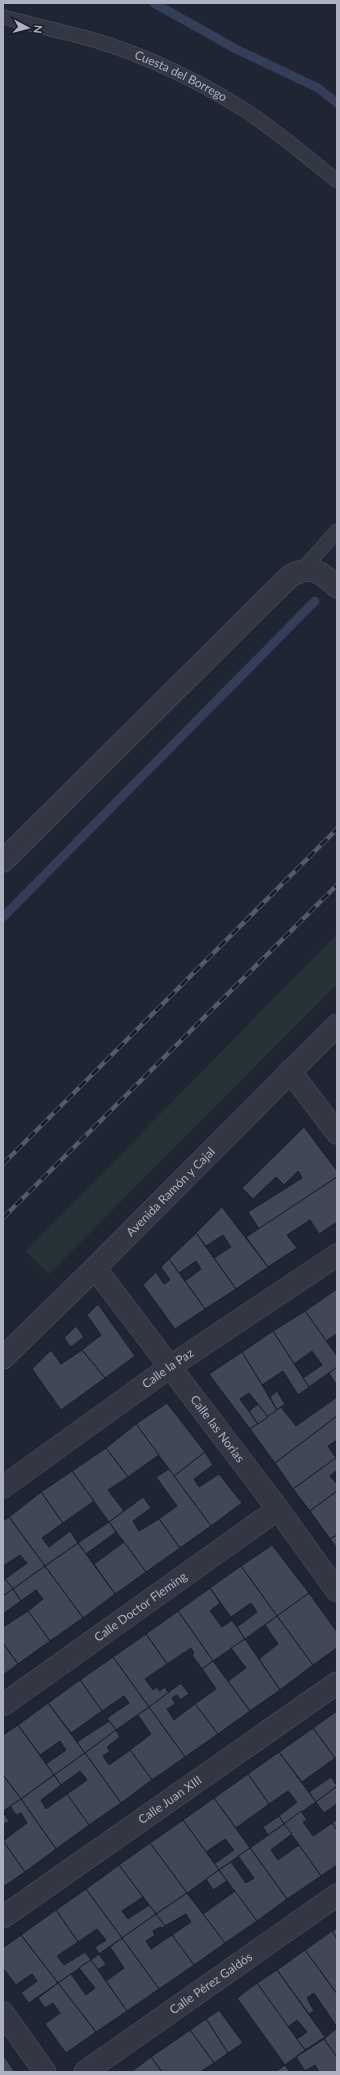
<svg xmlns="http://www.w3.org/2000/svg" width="340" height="2075" font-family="Lato,sans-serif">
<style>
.green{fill:#253337}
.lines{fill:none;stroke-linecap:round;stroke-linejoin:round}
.stream{stroke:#353e59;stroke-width:9}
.building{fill:#424758;stroke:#1b1e2a}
.service-casing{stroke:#515462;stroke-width:15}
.minor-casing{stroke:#515462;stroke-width:23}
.service{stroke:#333744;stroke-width:14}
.minor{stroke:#333744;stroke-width:22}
.rail-casing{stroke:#555a6b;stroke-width:4.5}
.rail{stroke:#191d28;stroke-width:3;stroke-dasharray:9;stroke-linecap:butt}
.labels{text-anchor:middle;stroke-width:3;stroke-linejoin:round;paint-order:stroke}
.street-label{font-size:12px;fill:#adb1c1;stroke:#191d28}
</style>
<rect width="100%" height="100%" fill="#202533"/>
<polygon class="green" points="337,934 337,984 49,1274 26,1251"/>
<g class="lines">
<g class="stream">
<polyline points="154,3 236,49 318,88 337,103"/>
<polyline points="3,917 315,601"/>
</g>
</g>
<g class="building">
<polygon points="304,1127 337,1171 337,1177 259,1229 248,1212 302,1178 298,1171 284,1185 276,1177 253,1199 242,1188"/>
<polygon points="337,1177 337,1222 319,1234 310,1220 287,1235 297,1248 268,1267 246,1237"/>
<polygon points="222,1207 268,1267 236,1289 214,1258 231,1247 223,1235 206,1246 196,1233"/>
<polygon points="196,1233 236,1289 205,1309 185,1281 201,1269 196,1261 179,1273 169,1259"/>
<polygon points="169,1259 205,1309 175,1329 143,1285 156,1272 164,1284 170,1280 161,1267"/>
<polygon points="337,1289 337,1334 326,1341 305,1311"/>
<polygon points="98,1304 135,1356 105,1378 82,1350 101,1335 87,1315"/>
<polygon points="305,1311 337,1356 337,1367 309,1387 303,1378 322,1365 312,1351 294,1364 273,1331"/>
<polygon points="76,1326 84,1337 71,1347 64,1338"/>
<polygon points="273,1331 309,1387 298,1395 283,1371 262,1385 242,1352"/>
<polygon points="51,1350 61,1364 82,1350 105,1378 61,1410 32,1369"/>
<polygon points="242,1352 277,1410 268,1417 249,1393 240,1399 258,1424 250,1429 209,1374"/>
<polygon points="337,1367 337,1386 329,1373"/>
<polygon points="277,1391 285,1404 277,1410 270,1397"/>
<polygon points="337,1397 337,1416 275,1463 250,1429 281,1407 296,1426"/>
<polygon points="167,1403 205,1452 174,1476 136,1424"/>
<polygon points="258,1404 268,1417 258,1424 249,1411"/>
<polygon points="337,1416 337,1440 328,1446 336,1458 293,1489 275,1463"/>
<polygon points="136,1424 159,1455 128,1477 106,1448"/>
<polygon points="106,1448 128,1477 108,1490 124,1511 109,1522 72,1471"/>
<polygon points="205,1452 213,1465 194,1479 199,1487 219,1474 242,1503 211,1526 174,1476"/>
<polygon points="337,1457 337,1470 330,1476 337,1484 337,1491 310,1511 293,1489"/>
<polygon points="169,1469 211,1526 180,1548 159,1519 177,1506 156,1477"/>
<polygon points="72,1471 94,1501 63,1523 41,1492"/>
<polygon points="337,1491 337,1535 330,1539 310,1511"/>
<polygon points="41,1492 63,1523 42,1538 49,1547 70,1531 78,1543 45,1566 9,1517"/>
<polygon points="143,1497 151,1508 133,1521 139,1531 159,1519 180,1548 146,1572 109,1522"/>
<polygon points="9,1517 45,1566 13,1589 5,1579 27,1563 20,1555 3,1566 3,1521"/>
<polygon points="109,1522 116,1532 86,1554 78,1543"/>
<polygon points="337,1535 337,1548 330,1539"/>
<polygon points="124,1542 146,1572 115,1594 94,1564"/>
<polygon points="78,1543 115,1594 83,1618 45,1566"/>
<polygon points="272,1545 309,1593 277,1616 241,1566"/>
<polygon points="45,1566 83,1618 50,1641 28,1611 43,1599 36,1590 21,1601 13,1589"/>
<polygon points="241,1566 277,1616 245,1639 237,1627 257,1612 251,1603 231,1617 210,1588"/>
<polygon points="5,1579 13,1589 3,1596 3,1580"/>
<polygon points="210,1588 220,1603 210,1611 222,1627 232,1620 245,1639 213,1661 178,1611"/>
<polygon points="13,1589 21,1601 3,1614 3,1596"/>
<polygon points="309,1593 337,1632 337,1648 313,1665 277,1616"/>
<polygon points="28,1611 50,1641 18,1664 3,1643 3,1627"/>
<polygon points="178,1611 213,1661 202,1669 192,1655 194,1653 191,1648 167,1664 146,1634"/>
<polygon points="277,1616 313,1665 280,1690 259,1659 278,1644 265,1625"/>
<polygon points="146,1634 167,1664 145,1679 153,1690 157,1687 159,1691 165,1687 169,1693 149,1707 113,1657"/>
<polygon points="245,1639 280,1690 250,1711 228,1681 246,1668 231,1648"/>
<polygon points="3,1643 18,1664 3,1675"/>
<polygon points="113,1657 149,1707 116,1730 107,1718 129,1703 124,1696 102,1711 80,1680"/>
<polygon points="213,1661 250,1711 218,1734 195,1704 216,1689 202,1669"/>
<polygon points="80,1680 102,1711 71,1733 48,1703"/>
<polygon points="181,1683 189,1694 180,1700 177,1695 172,1698 175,1704 167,1709 174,1720 195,1704 218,1734 185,1757 149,1707"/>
<polygon points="48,1703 85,1753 54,1775 46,1764 66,1750 60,1741 40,1755 18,1725"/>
<polygon points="149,1707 185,1757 152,1780 130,1750 151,1734 138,1715"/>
<polygon points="337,1711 337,1757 335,1758 313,1728"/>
<polygon points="109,1721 116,1730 85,1753 77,1742"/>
<polygon points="18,1725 54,1775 21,1799 3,1775 3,1735"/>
<polygon points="313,1728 335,1758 302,1782 279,1752"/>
<polygon points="116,1730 120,1737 107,1747 110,1751 103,1756 109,1765 130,1750 152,1780 121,1803 85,1753"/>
<polygon points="279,1752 316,1802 284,1824 279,1816 297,1802 288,1791 269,1804 248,1774"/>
<polygon points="85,1753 121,1803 89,1825 67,1794 87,1780 80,1771 61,1785 54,1775"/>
<polygon points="248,1774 269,1804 236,1828 214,1798"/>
<polygon points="3,1775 21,1799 3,1811"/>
<polygon points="54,1775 61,1785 41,1800 46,1809 67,1794 89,1825 56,1849 21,1799"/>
<polygon points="331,1777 337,1786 316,1802 309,1792"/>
<polygon points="337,1786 337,1804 324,1813 316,1802"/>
<polygon points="214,1798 250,1848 219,1870 214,1864 234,1850 225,1839 206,1852 183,1820"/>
<polygon points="21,1799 56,1849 25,1872 3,1841 27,1823 21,1813 16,1815 10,1806"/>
<polygon points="301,1811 307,1820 303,1822 313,1836 332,1823 337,1830 337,1865 321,1876 284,1824"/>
<polygon points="3,1812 9,1821 3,1825"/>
<polygon points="279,1816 284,1824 268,1835 263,1827"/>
<polygon points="337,1819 337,1830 332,1823"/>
<polygon points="183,1820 219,1870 187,1893 150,1843"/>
<polygon points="284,1824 292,1834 271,1850 278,1860 299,1845 321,1876 287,1899 250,1848"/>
<polygon points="3,1841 25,1872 3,1887"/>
<polygon points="150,1843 187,1893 156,1914 119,1865"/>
<polygon points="250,1848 287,1899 257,1921 219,1870 231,1862 246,1883 254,1878 238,1856"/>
<polygon points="119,1865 143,1897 122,1911 128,1919 149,1905 156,1914 122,1938 86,1889"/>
<polygon points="219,1870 227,1881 213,1890 206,1879"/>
<polygon points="86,1889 122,1938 99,1954 95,1947 106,1940 97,1929 78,1942 56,1910"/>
<polygon points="235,1891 257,1921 225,1943 203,1914"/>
<polygon points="187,1893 225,1943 194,1965 172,1935 191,1922 186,1914 165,1926 156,1914"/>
<polygon points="56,1910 78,1942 57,1956 64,1965 85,1952 91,1960 58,1983 21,1935"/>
<polygon points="156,1914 165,1926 163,1928 160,1927 153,1931 155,1935 146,1941 151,1949 172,1935 194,1965 159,1989 122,1938"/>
<polygon points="337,1928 337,1939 332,1931"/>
<polygon points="332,1931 337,1939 337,1994 305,1950"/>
<polygon points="21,1935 58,1983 29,2003 21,1993 37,1981 32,1974 16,1985 3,1968 3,1948"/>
<polygon points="122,1938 159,1989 127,2011 106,1981 124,1968 110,1947"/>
<polygon points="305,1950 337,1994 337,2027 314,1993 307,1998 314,2011 309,2014 277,1970"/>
<polygon points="99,1954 106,1964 98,1970 91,1960"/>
<polygon points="91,1960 127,2011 96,2032 58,1983 71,1974 86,1995 95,1988 79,1968"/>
<polygon points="277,1970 325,2037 305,2050 297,2039 307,2032 297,2020 288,2027 257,1983"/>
<polygon points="58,1983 96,2032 66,2053 45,2024 60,2013 53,2003 45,2008 38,1998"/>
<polygon points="257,1983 305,2050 285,2065 237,1998"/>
<polygon points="219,2010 243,2043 228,2053 206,2019"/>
<polygon points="206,2019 228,2053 214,2063 190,2030"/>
<polygon points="337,2028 337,2055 336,2056 324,2039"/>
<polygon points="190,2030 214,2063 200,2072 162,2072 151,2057"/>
<polygon points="324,2039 337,2057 337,2072 319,2072 315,2065 305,2071 296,2057"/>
<polygon points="3,2055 15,2072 3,2072"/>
<polygon points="151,2057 162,2072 131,2072"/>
<polygon points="285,2065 290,2072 275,2072"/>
</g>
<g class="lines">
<g class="service-casing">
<g id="service">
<path id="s1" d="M3 17C33 25 64 32 94 40 144 55 199 81 243 109 276 130 306 156 337 181"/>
<polyline points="303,569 337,531"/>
</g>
</g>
<g class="minor-casing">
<g id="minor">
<path d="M3 861 290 576C313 564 320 572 337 587"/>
<polyline points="290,1071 337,1133"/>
<path id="s2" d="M95 1268 278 1509 337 1591"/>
<path id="s3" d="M3 1358 95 1268 337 1025"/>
<path id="s4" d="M3 1487 171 1366 337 1255"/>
<path id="s5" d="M3 1705 278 1509"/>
<path id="s6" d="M3 1917 337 1683"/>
<polyline points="3,2013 45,2072"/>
<path id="s7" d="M85 2072 337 1895"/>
</g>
</g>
<use href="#service" class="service"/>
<use href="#minor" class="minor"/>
<g class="rail-casing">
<g id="rail">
<polyline points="3,1164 337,829"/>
<polyline points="3,1218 337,885"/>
</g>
</g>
<use href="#rail" class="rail"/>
</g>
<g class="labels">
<g class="street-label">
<text dy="4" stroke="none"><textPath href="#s1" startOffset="188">Cuesta del Borrego</textPath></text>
<text dy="4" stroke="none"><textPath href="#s3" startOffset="236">Avenida Ramón y Cajal</textPath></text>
<text dy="4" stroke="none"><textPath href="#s4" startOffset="203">Calle la Paz</textPath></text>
<text dy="4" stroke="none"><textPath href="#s2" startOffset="202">Calle las Norias</textPath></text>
<text dy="4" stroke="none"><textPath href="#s5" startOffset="169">Calle Doctor Fleming</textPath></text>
<text dy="4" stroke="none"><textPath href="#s6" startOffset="204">Calle Juan XIII</textPath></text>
<text dy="4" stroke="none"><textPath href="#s7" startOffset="154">Calle Pérez Galdós</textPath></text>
</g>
</g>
<rect width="340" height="2075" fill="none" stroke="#adb1c1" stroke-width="8"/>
<g transform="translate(28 28) rotate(97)" stroke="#191d28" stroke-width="3" paint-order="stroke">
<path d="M0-3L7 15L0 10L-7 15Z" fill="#adb1c1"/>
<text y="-6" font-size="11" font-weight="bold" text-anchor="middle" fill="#adb1c1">N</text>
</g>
</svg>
